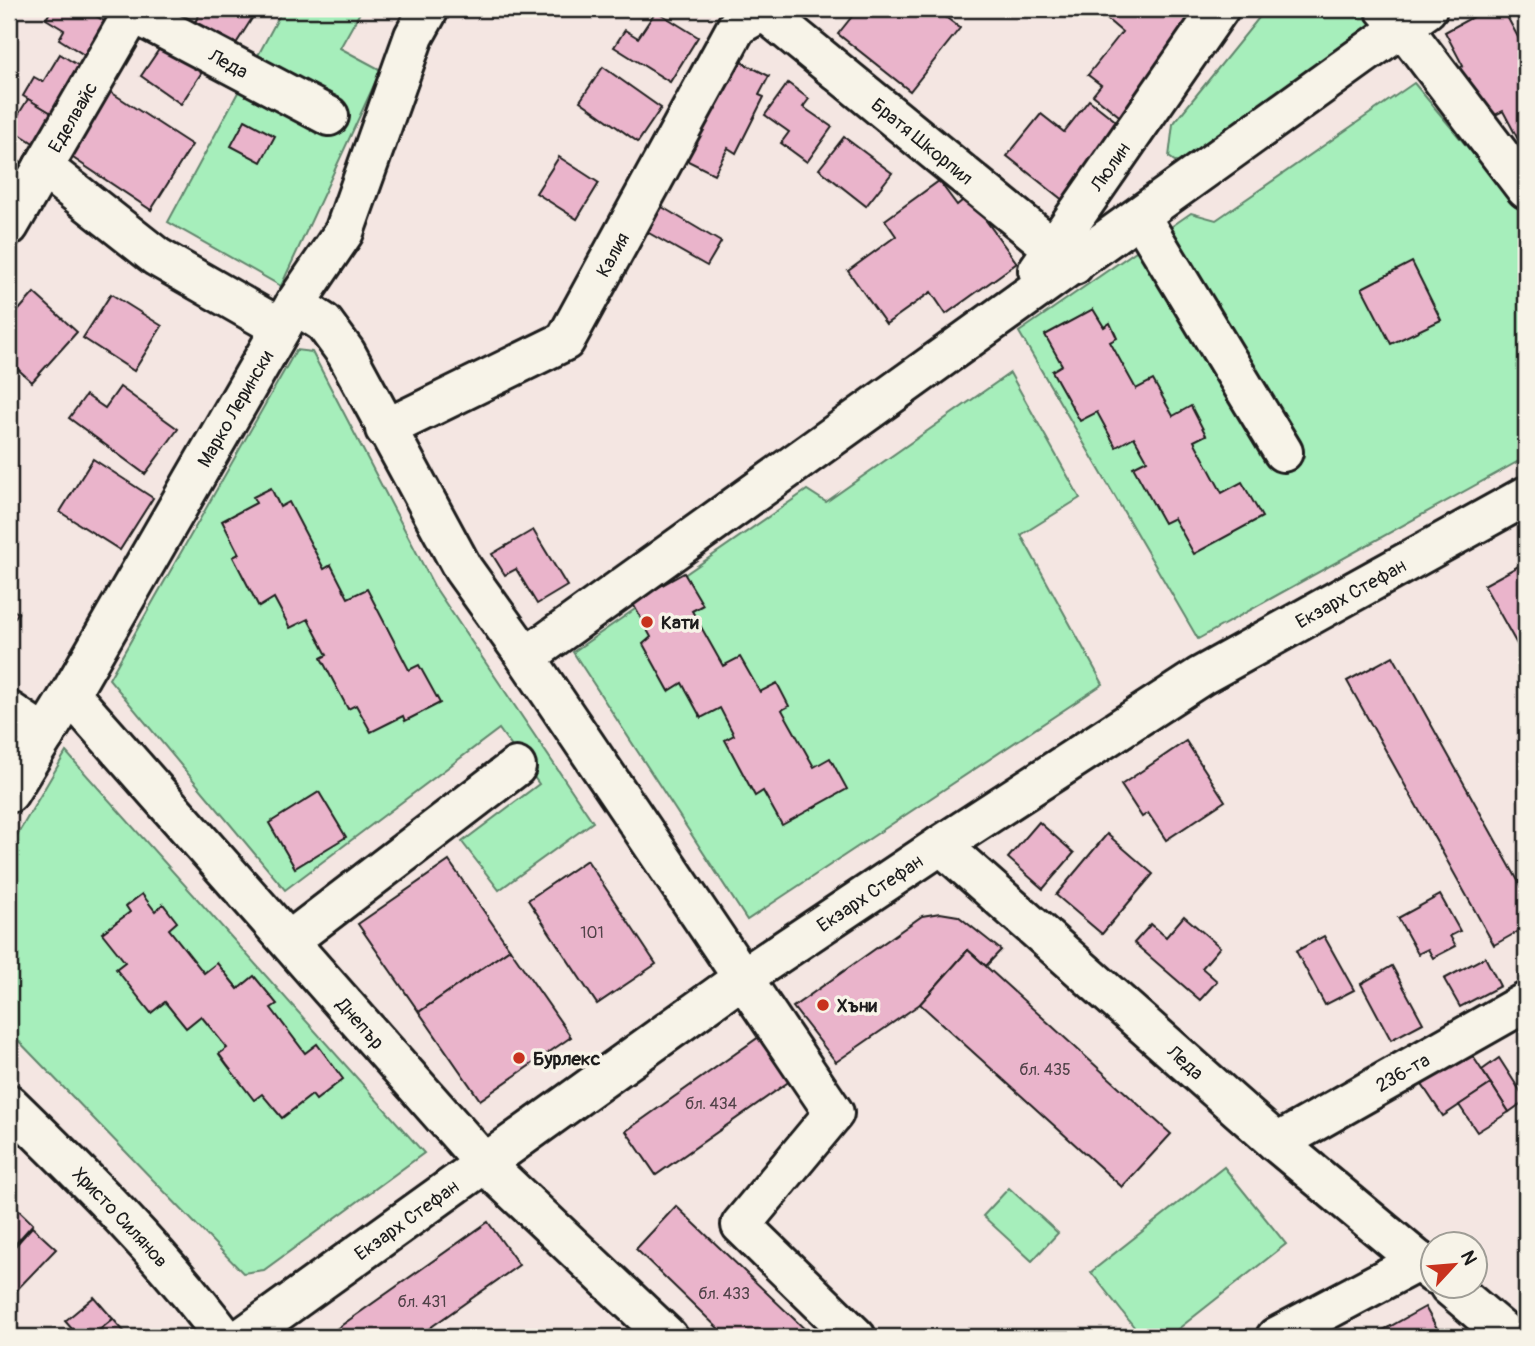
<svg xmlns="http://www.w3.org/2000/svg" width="1535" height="1346" font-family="Pangolin,sans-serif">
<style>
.green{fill:#a6eebb;stroke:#61856c;stroke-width:2}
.building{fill:#eab4cb;stroke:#1c1c1c;stroke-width:2}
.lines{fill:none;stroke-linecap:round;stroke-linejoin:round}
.minor-casing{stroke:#1c1c1c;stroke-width:44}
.minor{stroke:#f7f3e8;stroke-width:38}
.poi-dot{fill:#c8321e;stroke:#f7f3e8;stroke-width:2.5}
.labels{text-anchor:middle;stroke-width:7;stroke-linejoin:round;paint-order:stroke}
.number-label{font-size:16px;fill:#504248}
.street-label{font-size:19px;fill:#1c1c1c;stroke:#f7f3e8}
.poi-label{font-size:19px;font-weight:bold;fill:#1c1c1c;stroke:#f7f3e8;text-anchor:start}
</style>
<rect width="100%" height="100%" fill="#f4e6e2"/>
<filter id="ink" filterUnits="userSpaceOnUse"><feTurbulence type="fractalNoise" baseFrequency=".0143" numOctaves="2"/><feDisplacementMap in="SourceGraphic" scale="14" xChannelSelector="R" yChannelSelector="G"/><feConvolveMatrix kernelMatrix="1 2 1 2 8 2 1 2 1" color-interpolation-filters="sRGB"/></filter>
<g filter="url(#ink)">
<g class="green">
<polygon points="283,9 362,9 340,48 381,70 281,286 168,222"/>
<polygon points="1266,9 1360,9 1373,26 1179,164 1169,157 1173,124"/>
<polygon points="1414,83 1526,217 1526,457 1198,639 1019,332 1191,213 1216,220"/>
<polygon points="296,350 312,352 434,586 593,822 499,890 462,842 539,784 499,729 285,890 109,679"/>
<polygon points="1010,373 1080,498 1021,535 1103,684 747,920 573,652 807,490 826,502"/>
<polygon points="66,752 424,1153 264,1270 243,1273 9,1031 9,849"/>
<polygon points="1224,1167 1286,1244 1168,1337 1142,1337 1091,1272"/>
<polygon points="1009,1188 1058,1233 1032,1261 983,1216"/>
</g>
<g class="building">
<polygon points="9,9 20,9 15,16"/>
<polygon points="52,9 84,9 106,22 86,56 59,39 64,30 46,19"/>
<polygon points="203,9 258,9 232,50 193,25"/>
<polygon points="858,9 935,9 960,28 910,91 838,34"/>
<polygon points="1201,9 1123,119 1093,95 1101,85 1088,75 1122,32 1095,9"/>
<polygon points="1487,9 1503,9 1526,52 1526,137 1519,141 1503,111 1483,121 1456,70 1463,66 1445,32"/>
<polygon points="656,11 698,37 670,82 614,47 625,30 638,38"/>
<polygon points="162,45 202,72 181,104 141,76"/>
<polygon points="60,54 79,66 53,114 23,96 34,77 43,82"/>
<polygon points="727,55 769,76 759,95 764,97 736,153 728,148 714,174 676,155"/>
<polygon points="603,67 661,108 638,142 580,101"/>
<polygon points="788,83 809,99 803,107 832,127 807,162 781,143 789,132 765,115"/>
<polygon points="106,89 192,145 151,210 67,154"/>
<polygon points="28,99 53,114 35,144 10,128"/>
<polygon points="1089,100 1122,126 1064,201 1007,156 1041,114 1064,132"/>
<polygon points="245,120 275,136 261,162 231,146"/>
<polygon points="844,137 892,173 866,206 819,169"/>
<polygon points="9,153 20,162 9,177"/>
<polygon points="559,157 599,183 577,219 536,193"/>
<polygon points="939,181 957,205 968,196 1017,263 946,314 931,292 886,324 848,271 896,236 885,220"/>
<polygon points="662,207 721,242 707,266 647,232"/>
<polygon points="1412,262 1441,320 1391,344 1362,288"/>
<polygon points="34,293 77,332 32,382 9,361 9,321"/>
<polygon points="111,294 162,326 134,371 83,338"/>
<polygon points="1093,309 1104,327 1110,323 1117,338 1110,342 1136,389 1153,380 1173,416 1191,406 1206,435 1194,441 1222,493 1242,482 1262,517 1194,554 1174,518 1164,523 1133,467 1147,460 1134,437 1116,447 1097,412 1080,421 1052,371 1062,365 1045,335"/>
<polygon points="120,387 178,429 145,474 69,418 86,395 105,408"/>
<polygon points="93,459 153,498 120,550 60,512"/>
<polygon points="271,488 280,507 289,502 324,569 331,565 348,598 367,589 409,670 419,665 440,703 405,721 403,716 371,732 356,705 348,709 321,658 327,655 308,619 290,628 274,598 259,607 233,557 239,554 222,521 256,503 253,497"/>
<polygon points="533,530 567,586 537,604 516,569 505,575 492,554"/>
<polygon points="1526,562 1526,653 1523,655 1484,585"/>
<polygon points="684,573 703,605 692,611 723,666 740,657 760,692 777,683 789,706 782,710 814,767 830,758 847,789 782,825 763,791 755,796 725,740 734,735 720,708 701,718 682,683 669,691 643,644 651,637 632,602"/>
<polygon points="9,607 18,613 9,626"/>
<polygon points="1393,656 1526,895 1526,927 1494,945 1347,681"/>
<polygon points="1186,741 1225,801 1166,840 1148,813 1142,817 1121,785"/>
<polygon points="319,792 346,837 295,868 269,823"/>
<polygon points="1039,822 1074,853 1043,889 1008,858"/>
<polygon points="1107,834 1153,874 1102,934 1056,895"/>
<polygon points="587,860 656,964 597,1004 528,900"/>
<polygon points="449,861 510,949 419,1012 358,924"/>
<polygon points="142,894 155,911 163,904 177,922 169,929 204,973 217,963 238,989 254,976 277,1004 271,1008 305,1053 317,1044 343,1079 316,1100 312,1095 282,1118 262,1094 254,1100 227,1065 219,1054 227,1048 201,1016 186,1028 165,1002 151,1013 116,969 125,962 102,933 130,912 126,906"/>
<polygon points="1440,895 1460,931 1450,936 1456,946 1433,958 1428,949 1418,954 1398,918"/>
<polygon points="940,913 958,916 1001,950 986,966 968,950 920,1004 836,1062 793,1007 922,916"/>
<polygon points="1184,916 1220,947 1202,968 1217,981 1200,1000 1134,943 1151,924 1166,937"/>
<polygon points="1324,936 1354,990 1325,1005 1296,951"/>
<polygon points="510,949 571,1037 480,1100 419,1012"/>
<polygon points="968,950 1171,1134 1122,1187 920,1004"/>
<polygon points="1485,957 1500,986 1460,1007 1444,979"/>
<polygon points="1392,966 1423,1023 1391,1040 1361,984"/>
<polygon points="766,1032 797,1076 656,1175 626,1131"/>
<polygon points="1468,1049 1491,1084 1443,1116 1419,1080"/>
<polygon points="1499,1058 1526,1100 1509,1112 1482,1070"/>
<polygon points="1491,1084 1509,1112 1477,1132 1459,1105"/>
<polygon points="9,1201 33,1224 9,1251"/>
<polygon points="676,1206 813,1337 727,1337 636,1249"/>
<polygon points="488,1222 519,1265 417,1337 325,1337"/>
<polygon points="32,1227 56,1249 9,1298 9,1253"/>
<polygon points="94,1297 113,1319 91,1337 79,1337 65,1321"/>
<polygon points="1425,1307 1442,1337 1370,1337 1389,1327"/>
<polygon points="113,1319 129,1337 91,1337"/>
</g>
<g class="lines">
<g class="minor-casing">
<g id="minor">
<path id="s1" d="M126 9 329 116"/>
<polyline points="1385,9 1402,26 1526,189"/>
<polyline points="43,167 157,257 281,328"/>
<polyline points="1140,216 1283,452"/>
<path id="s2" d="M9 226 135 9"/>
<path id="s3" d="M1038 270 1219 9"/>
<polyline points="295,304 324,323 346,353 463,569 526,657 1427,9"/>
<path id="s4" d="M385 429 565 341 737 26 760 13 772 18 1074 265"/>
<polyline points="526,657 834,1113 741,1225 856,1337"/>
<path id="s5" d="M70 694 486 1165 668 1337"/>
<polyline points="9,711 45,735"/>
<path id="s6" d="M9 793 70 694 295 304 344 232 414 36 429 9"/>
<path id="s7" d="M941 845 1277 1143 1434 1274"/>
<polyline points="289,941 516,767"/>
<path id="s8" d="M9 1104C84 1177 161 1253 224 1337"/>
<path id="s9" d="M1277 1143 1526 1002"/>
<polyline points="1449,1286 1509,1337"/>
<path id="s10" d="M243 1337 744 977 941 845 1201 676 1526 496"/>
<polyline points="1276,1337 1419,1261"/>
</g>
</g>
<use href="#minor" class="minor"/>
</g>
</g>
<g class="poi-dot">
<circle cx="647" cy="622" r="7"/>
<circle cx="823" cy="1005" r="7"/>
<circle cx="519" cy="1058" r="7"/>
</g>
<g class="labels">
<g class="number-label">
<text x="592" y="938">101</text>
<text x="1045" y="1075">бл. 435</text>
<text x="711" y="1109">бл. 434</text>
<text x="724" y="1299">бл. 433</text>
<text x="422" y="1307">бл. 431</text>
</g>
<g class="street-label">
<text dy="7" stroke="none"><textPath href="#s1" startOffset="116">Леда</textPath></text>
<text dy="7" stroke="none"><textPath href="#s2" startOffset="126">Еделвайс</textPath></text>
<text dy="7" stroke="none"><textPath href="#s4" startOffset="793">Братя Шкорпил</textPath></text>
<text dy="7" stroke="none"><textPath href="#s3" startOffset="126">Люлин</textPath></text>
<text dy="7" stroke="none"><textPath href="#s4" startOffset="299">Калия</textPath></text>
<text dy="7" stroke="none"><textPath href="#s6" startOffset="446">Марко Лерински</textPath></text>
<text dy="7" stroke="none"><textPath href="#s10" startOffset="1335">Екзарх Стефан</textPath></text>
<text dy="7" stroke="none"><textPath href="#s10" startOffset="768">Екзарх Стефан</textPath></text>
<text dy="7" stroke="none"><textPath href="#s5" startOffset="439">Днепър</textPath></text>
<text dy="7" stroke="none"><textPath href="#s7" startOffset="327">Леда</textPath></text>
<text dy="7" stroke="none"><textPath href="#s9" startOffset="144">236-та</textPath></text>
<text dy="7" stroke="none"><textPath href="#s8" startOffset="159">Христо Силянов</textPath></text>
<text dy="7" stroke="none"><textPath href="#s10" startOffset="201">Екзарх Стефан</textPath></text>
</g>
<g class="poi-label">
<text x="661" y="629">Кати</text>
<text x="837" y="1012">Хъни</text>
<text x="533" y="1065">Бурлекс</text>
</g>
</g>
<rect width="1535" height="1346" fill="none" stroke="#f7f3e8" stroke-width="35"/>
<rect x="18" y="18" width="1500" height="1311" fill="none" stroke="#1c1c1c" stroke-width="2.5" filter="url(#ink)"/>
<g transform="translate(1454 1265) rotate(64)"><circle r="33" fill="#f7f3e8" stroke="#9f9d96" stroke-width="2"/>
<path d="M0-5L12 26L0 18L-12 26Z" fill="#c8321e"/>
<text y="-10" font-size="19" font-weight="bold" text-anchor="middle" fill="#1c1c1c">N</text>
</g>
</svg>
